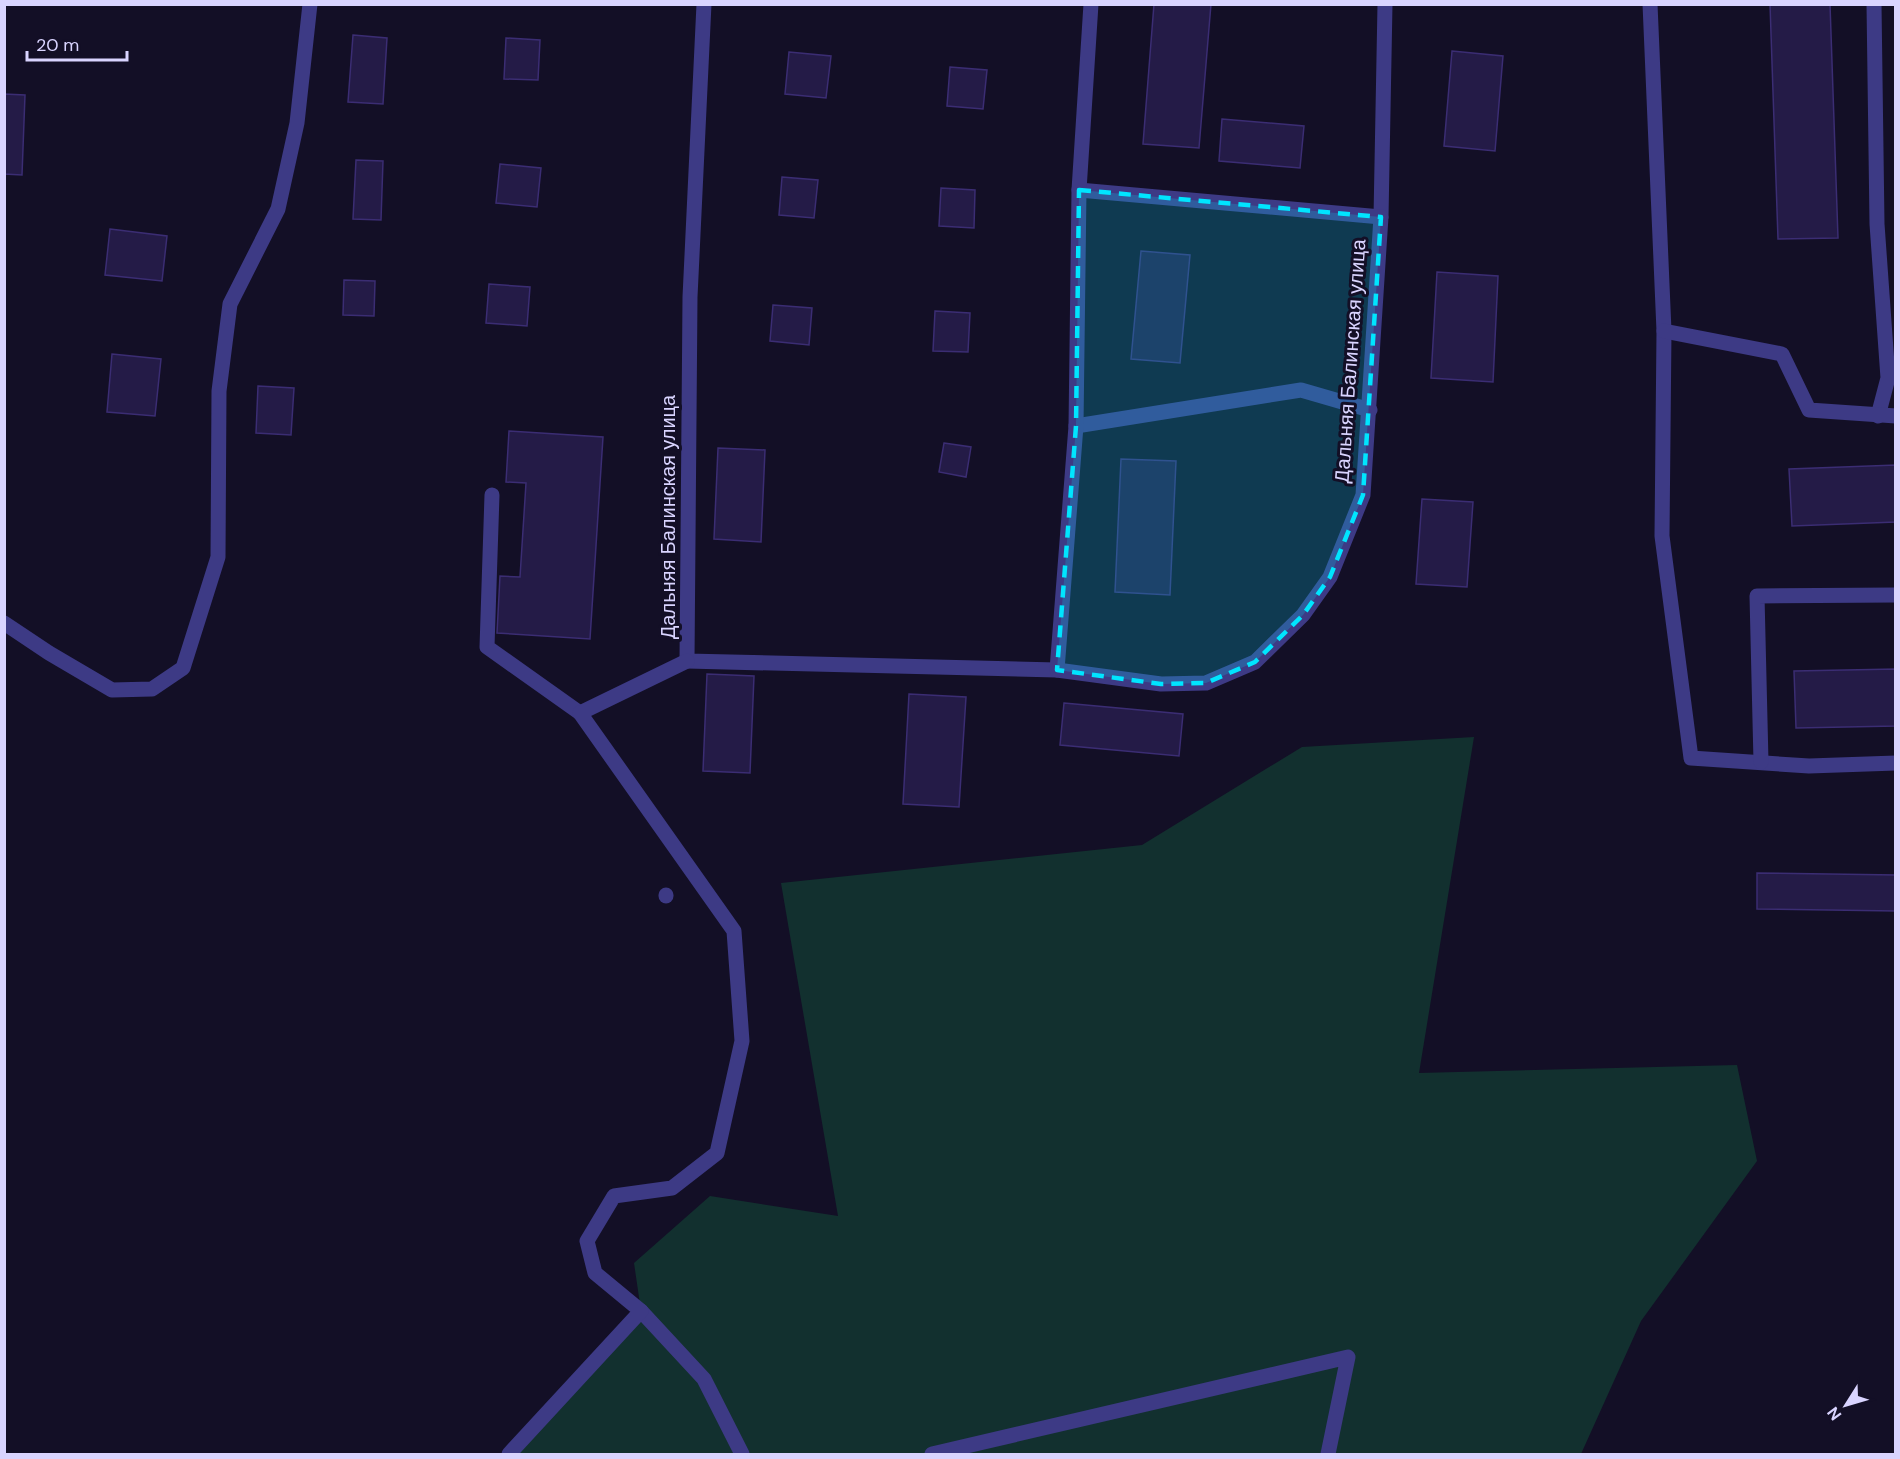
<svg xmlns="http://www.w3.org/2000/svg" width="1900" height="1459" font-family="'DM Sans',sans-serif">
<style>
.green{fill:#12302f}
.building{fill:#241b47;stroke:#3b2d73;stroke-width:1.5}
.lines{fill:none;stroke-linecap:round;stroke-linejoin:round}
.minor{stroke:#3d3a85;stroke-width:15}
.marked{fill:#00e5ff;fill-opacity:0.2;stroke:#00e5ff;stroke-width:4.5;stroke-dasharray:12 8;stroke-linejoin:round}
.labels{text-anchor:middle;stroke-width:6;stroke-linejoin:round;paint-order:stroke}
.street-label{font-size:20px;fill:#d9d4ff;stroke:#130f26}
</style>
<rect width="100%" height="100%" fill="#130f26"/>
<polygon class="green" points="1474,737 1419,1073 1737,1065 1757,1161 1641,1321 1581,1454 509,1454 641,1311 634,1263 710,1196 838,1216 781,883 1142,845 1302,747"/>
<g class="building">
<polygon points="1154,4 1211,4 1199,148 1143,144"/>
<polygon points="1770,4 1830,4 1838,238 1778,239"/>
<polygon points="353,35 387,38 383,104 348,102"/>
<polygon points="506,38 540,40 538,80 504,79"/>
<polygon points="1452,51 1503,56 1495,151 1444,146"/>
<polygon points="789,52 831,56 826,98 785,94"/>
<polygon points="950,67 987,70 983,109 947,106"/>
<polygon points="4,94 25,95 22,175 4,174"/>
<polygon points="1222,119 1304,126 1300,168 1219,161"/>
<polygon points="356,160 383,161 381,220 353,219"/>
<polygon points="500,164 541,168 537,207 496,203"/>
<polygon points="782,177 818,180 814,218 779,215"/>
<polygon points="941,188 975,190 974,228 939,226"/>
<polygon points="110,229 167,236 162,281 105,275"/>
<polygon points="1141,251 1190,255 1180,363 1131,359"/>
<polygon points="1437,272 1498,276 1493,382 1431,378"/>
<polygon points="344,280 375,281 374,316 343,315"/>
<polygon points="489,284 530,287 527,326 486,323"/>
<polygon points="773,305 812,308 809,345 770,341"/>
<polygon points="935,311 970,313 968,352 933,351"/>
<polygon points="112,354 161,359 155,416 107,412"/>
<polygon points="258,386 294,388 291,435 256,433"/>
<polygon points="509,431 603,437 590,639 497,633 500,576 520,577 526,483 506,482"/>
<polygon points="944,443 971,447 966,477 939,472"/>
<polygon points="718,448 765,450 761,542 714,539"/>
<polygon points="1121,459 1176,461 1170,595 1115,592"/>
<polygon points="1896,465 1896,522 1792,526 1789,469"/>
<polygon points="1422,499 1473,502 1467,587 1416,584"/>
<polygon points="1896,669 1896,726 1796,728 1794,671"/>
<polygon points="707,674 754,676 750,773 703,771"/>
<polygon points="909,694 966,697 959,807 903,804"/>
<polygon points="1064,703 1183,714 1179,756 1060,745"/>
<polygon points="1757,873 1896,875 1896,911 1757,909"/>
</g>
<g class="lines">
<g class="minor">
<polyline points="704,4 690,297 687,661 1057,670 1161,684 1206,683 1255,662 1303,615 1330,577 1363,495 1381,217 1385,4"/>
<polyline points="1650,4 1664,331 1662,536 1691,758 1809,766 1896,763"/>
<polyline points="1874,4 1877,224 1888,378 1878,416"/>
<polyline points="1079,190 1381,217"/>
<polyline points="1664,331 1782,354 1809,410 1896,416"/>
<polyline points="1076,426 1301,390 1370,410"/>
<polyline points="492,495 487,647 580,713"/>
<polyline points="4,623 49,653 112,690 152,689 183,668 218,557 219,391 230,304 278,209 297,123 310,4"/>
<polyline points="1057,670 1076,426 1079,190 1091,4"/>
<polyline points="1761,762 1757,596 1896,595"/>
<polyline points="666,895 666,896"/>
<polyline points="641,1311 704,1379 742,1454"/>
<polyline points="509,1454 641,1311 595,1273 587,1241 614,1196 672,1188 717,1153 742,1041 734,931 580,713 687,661"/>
<polyline points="932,1454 1348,1357 1328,1454"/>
</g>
</g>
<path class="marked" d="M1079 190 1381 217 1363 495 1330 577 1303 615 1255 662 1206 683 1161 684 1057 670 1076 426Z"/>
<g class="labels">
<g class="street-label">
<text transform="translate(1350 361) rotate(-86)" y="7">Дальняя Балинская улица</text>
<text transform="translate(668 517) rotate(-90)" y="7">Дальняя Балинская улица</text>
</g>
</g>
<rect width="1900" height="1459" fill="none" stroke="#d9d4ff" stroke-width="12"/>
<g transform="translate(1846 1405) rotate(233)" stroke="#130f26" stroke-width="4.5" paint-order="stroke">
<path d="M0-4.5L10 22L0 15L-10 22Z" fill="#d9d4ff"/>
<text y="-9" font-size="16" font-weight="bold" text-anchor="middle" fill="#d9d4ff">N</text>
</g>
<path d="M27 51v9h100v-9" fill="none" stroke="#d9d4ff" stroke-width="3"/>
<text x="36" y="51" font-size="18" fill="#d9d4ff" stroke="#130f26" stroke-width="4.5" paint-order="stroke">20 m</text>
</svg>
